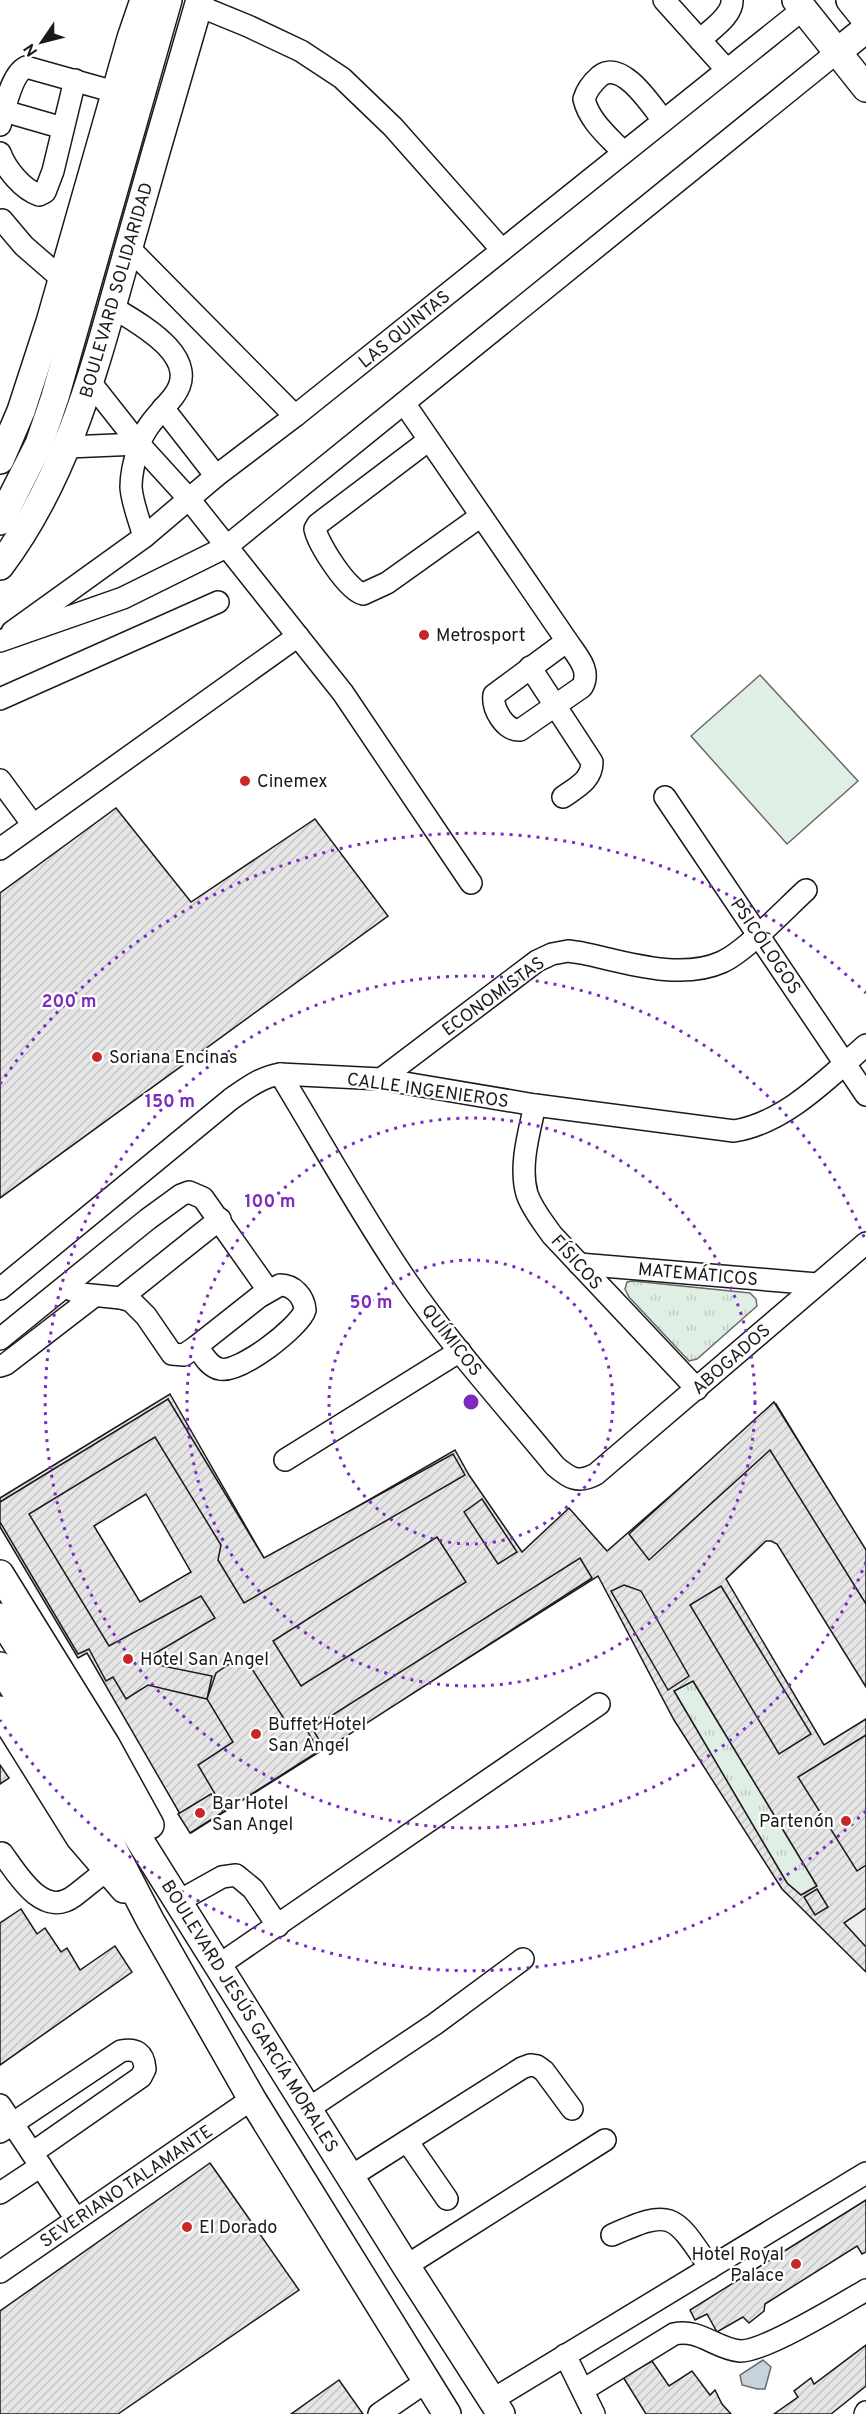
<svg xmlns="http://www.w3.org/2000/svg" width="866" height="2414" font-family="Overpass,sans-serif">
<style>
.park{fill:url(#park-tufts);stroke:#6a6a6a;stroke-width:1.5}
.garden{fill:#e0efe3;stroke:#6a6a6a;stroke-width:1.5}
.parking{fill:#ededed;stroke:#6a6a6a;stroke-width:1.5}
.water{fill:#c6d2dc;stroke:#6a6a6a;stroke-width:1.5}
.building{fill:url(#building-hatch);stroke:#1a1a1a;stroke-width:1.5;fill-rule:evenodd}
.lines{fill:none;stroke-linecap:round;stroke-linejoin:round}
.minor-casing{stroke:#1a1a1a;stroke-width:24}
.major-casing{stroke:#1a1a1a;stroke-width:30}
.minor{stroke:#fff;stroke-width:21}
.major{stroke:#fff;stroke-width:27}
.ring{fill:none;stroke:#7b2cbf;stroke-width:3;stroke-dasharray:3 6}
.poi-dot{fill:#c62828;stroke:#fff;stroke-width:2}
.labels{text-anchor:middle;stroke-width:4.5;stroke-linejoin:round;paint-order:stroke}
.street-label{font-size:18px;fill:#1a1a1a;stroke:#fff}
.poi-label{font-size:18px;fill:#1a1a1a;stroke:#fff;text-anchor:start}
.centre{fill:#7b2cbf;stroke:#fff;stroke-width:3}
.ring-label{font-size:18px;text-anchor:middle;font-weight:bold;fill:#7b2cbf;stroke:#fff;stroke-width:4.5;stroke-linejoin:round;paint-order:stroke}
</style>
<defs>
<pattern id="park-tufts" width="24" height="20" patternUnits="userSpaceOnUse" patternTransform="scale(1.5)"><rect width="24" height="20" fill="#e0efe3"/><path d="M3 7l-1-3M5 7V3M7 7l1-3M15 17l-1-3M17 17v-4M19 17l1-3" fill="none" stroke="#c0ccc2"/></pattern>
<pattern id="building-hatch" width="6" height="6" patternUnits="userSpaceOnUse" patternTransform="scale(1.5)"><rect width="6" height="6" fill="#e6e6e6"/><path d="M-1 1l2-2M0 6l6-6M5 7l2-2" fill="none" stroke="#c5c5c5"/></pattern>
</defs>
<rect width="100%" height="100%" fill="#fff"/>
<g class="park">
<polygon points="633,1281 750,1293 756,1299 757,1306 697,1359 689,1361 629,1297 625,1289 627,1282"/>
<polygon points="693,1681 817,1886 801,1895 787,1883 674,1691"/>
</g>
<polygon class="garden" points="760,675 858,781 787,844 691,736"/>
<polygon class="parking" points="866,1908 866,1947 844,1923"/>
<polygon class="water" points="763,2360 771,2367 765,2389 757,2389 742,2385 740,2375"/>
<g class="building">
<polygon points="116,808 191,902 315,819 388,916 0,1198 0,893"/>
<path d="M170 1394 265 1560 455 1450 469 1475 522 1552 569 1508 607 1551 776 1404 866 1552V1687L777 1544 771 1541H766L726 1579 824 1745 866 1719V1908L844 1923 866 1947V1972L782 1889 674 1720 598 1576 191 1833 87 1653 78 1658 0 1527V1498ZM146 1494 191 1572 140 1602 94 1526ZM693 1681 817 1886 801 1895 787 1883 674 1691Z"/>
<polygon points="168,1399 264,1558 453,1454 465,1475 244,1603 218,1560 221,1545 155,1437 29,1514 109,1646 201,1596 215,1618 149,1657 148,1663 212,1676 207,1699 148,1685 126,1699 113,1677 106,1681 89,1649 78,1654 0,1522 0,1502"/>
<polygon points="774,1402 866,1550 866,1604 770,1450 649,1560 629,1534"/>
<polygon points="482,1499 517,1552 498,1564 464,1512"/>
<polygon points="437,1537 466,1582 301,1686 273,1641"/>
<polygon points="580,1558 592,1578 325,1750 312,1728"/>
<polygon points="624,1585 641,1591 689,1676 668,1690 611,1591"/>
<polygon points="721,1586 811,1734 779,1754 690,1605"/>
<polygon points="243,1655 288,1725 299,1717 319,1751 225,1811 198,1765 233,1742 207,1699 216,1673"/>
<polygon points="866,1735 866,1865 857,1871 798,1777"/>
<polygon points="0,1765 9,1778 0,1784"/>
<polygon points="211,1794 223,1812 190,1833 178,1814"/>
<polygon points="817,1889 828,1907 815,1915 804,1897"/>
<polygon points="21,1909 37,1934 45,1928 61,1952 67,1948 80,1970 115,1946 132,1972 0,2065 0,1923"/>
<polygon points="210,2163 299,2290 118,2414 0,2414 0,2311"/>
<polygon points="866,2200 866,2252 862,2254 857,2246 765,2304 764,2311 749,2323 743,2317 717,2332 707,2314 695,2320 690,2310"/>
<polygon points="866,2345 866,2386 831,2414 774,2414 798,2397 794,2391 811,2378 814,2384"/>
<polygon points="652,2361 669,2386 692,2371 710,2395 715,2390 722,2404 731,2414 646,2414 623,2377"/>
<polygon points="339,2380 363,2414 291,2414"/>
</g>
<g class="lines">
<g class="minor-casing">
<g id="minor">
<polyline points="664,0 727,70"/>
<polyline points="199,6 248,26 301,51 342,78 393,127 502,250"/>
<path d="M700 40C710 30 733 16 732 0"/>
<polyline points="4,111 63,128"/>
<path d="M0 125C5 109 11 74 26 67L115 92"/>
<path d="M623 152C609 137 589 121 584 99 587 89 592 83 600 76 622 59 651 105 663 120"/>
<path d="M0 153C6 169 22 189 39 195L45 192 53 171 75 80"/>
<polyline points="2,220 24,246 62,279"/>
<polyline points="129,248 295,416"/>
<path d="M112 307C140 324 204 358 173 397 161 412 144 427 139 446 135 458 131 475 131 487 132 503 140 522 144 537"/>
<polyline points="90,382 139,444 189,499 343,693 471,883"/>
<path d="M404 403 567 641C576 655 592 670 582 687L520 730C505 731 492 709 494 695L567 641"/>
<polyline points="163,408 216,476"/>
<path d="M429 440 318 524 315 529C318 544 348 591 363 594L387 583 481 516"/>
<polyline points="68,447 139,444"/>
<polyline points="12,632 144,537 216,476 295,416 802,10"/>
<polyline points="0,641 123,598 226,547 836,53"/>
<path d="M530 667 592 762C592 780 577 787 563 797"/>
<polyline points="0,699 218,602"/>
<polyline points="0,780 33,825"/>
<polyline points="665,797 866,1095"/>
<polyline points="0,849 298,636"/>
<path d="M280 1074C322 1143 361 1214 406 1280 451 1346 505 1405 555 1466 569 1478 578 1484 596 1474L866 1243"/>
<path d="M381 1079 537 961 552 954 568 951 582 953C625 962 680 981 722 962 746 951 785 909 806 890"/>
<path d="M535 1105C529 1133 519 1166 527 1194 532 1209 543 1222 552 1235L697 1389"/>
<polyline points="579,1264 817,1284"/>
<path d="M280 1285C294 1285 304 1297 305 1310 300 1327 239 1374 220 1369 209 1367 203 1355 197 1346L259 1297Z"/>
<polyline points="65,1287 81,1294 121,1298 131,1301 146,1316 172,1354 184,1355 197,1346"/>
<path d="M0 1289 231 1099C247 1088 261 1077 280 1074L381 1079 535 1105 734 1131C785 1123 828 1078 866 1045"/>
<polyline points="121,1298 220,1219"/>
<polyline points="0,1339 148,1219 181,1195 189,1192 203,1198 268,1290"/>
<polyline points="0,1366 6,1364 93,1297"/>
<polyline points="285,1460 460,1351"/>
<path d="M2 1853C18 1875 43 1919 74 1896 90 1884 103 1871 121 1862"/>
<polyline points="179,1901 222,1877 236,1875 253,1889 278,1926"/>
<polyline points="219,1965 599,1704"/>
<polyline points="0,2105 76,2219"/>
<polyline points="308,2109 435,2024 523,1959"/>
<path d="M0 2132 121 2051C136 2048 144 2053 145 2069L141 2077 32 2153"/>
<polyline points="407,2141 447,2199"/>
<polyline points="350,2177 522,2068 530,2065 537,2066 544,2071 572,2109"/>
<polyline points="0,2193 41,2166"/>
<path d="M612 2235C672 2208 674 2214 710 2268"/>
<polyline points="406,2266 605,2140"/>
<polyline points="0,2272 252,2099"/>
<polyline points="565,2355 594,2414"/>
<path d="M583 2390 674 2334C699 2328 716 2349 740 2351 764 2352 842 2304 866 2290"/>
<polyline points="492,2400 866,2173"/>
<polyline points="379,2414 427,2381"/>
<polyline points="865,2414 866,2412"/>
</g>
</g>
<g class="major-casing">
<g id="major">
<polyline points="796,0 866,88"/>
<polyline points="850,0 866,20"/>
<polyline points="836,53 866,29"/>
<polyline points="0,460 21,411 50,322 131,38 144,0"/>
<polyline points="0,521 39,444 55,397 168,0"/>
<path d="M0 566C69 474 95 366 126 257 150 171 175 86 200 0"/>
<polyline points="0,1574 106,1745 150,1825"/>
<polyline points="0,1617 406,2266 501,2414"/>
<polyline points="0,1666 106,1835 150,1920 252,2099 447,2414"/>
<polyline points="0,1710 80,1838 124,1889"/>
</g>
</g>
<use href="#minor" class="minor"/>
<use href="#major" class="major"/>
</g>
<g class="ring">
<circle cx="471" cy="1402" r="142"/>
<circle cx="471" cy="1402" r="284"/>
<path d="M866 1562A426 426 0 1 1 866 1242"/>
<path d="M866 1811A568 568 0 0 1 0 1720M0 1084A568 568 0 0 1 866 993"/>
</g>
<g class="poi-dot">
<circle cx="424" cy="635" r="6"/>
<circle cx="245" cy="781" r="6"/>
<circle cx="97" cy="1057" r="6"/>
<circle cx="128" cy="1659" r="6"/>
<circle cx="256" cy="1734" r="6"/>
<circle cx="200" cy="1813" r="6"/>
<circle cx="846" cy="1821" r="6"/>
<circle cx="187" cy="2227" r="6"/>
<circle cx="796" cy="2264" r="6"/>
</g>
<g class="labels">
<g class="street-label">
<text transform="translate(116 290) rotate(-74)" y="6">BOULEVARD SOLIDARIDAD</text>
<text transform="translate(404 329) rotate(-39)" y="6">LAS QUINTAS</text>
<text transform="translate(766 946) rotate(56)" y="6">PSICÓLOGOS</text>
<text transform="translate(493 996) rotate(-36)" y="6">ECONOMISTAS</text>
<text transform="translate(428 1090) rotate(8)" y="6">CALLE INGENIEROS</text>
<text transform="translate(577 1262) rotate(48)" y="6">FÍSICOS</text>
<text transform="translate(698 1274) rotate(5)" y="6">MATEMÁTICOS</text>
<text transform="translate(452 1340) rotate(52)" y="6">QUÍMICOS</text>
<text transform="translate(731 1359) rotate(-41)" y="6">ABOGADOS</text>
<text transform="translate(250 2016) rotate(58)" y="6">BOULEVARD JESÚS GARCÍA MORALES</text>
<text transform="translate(126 2186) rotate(-34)" y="6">SEVERIANO TALAMANTE</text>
</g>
<g class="poi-label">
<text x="436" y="641">Metrosport</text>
<text x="257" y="787">Cinemex</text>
<text x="109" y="1063">Soriana Encinas</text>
<text x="140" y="1665">Hotel San Angel</text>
<text x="268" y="1730">Buffet Hotel<tspan x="268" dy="21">San Angel</tspan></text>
<text x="212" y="1809">Bar Hotel<tspan x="212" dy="21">San Angel</tspan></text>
<text x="834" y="1827" text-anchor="end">Partenón</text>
<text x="199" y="2233">El Dorado</text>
<text x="784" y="2260" text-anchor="end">Hotel Royal<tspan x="784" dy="21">Palace</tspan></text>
</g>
</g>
<circle cx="471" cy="1402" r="9" class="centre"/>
<g class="ring-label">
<text x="69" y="1007">200 m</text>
<text x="170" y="1107">150 m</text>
<text x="270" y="1207">100 m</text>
<text x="371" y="1308">50 m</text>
</g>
<g transform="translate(42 42) rotate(235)" stroke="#ffffff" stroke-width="4.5" paint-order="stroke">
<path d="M0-4.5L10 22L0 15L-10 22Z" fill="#1a1a1a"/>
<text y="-9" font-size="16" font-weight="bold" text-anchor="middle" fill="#1a1a1a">N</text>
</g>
</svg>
